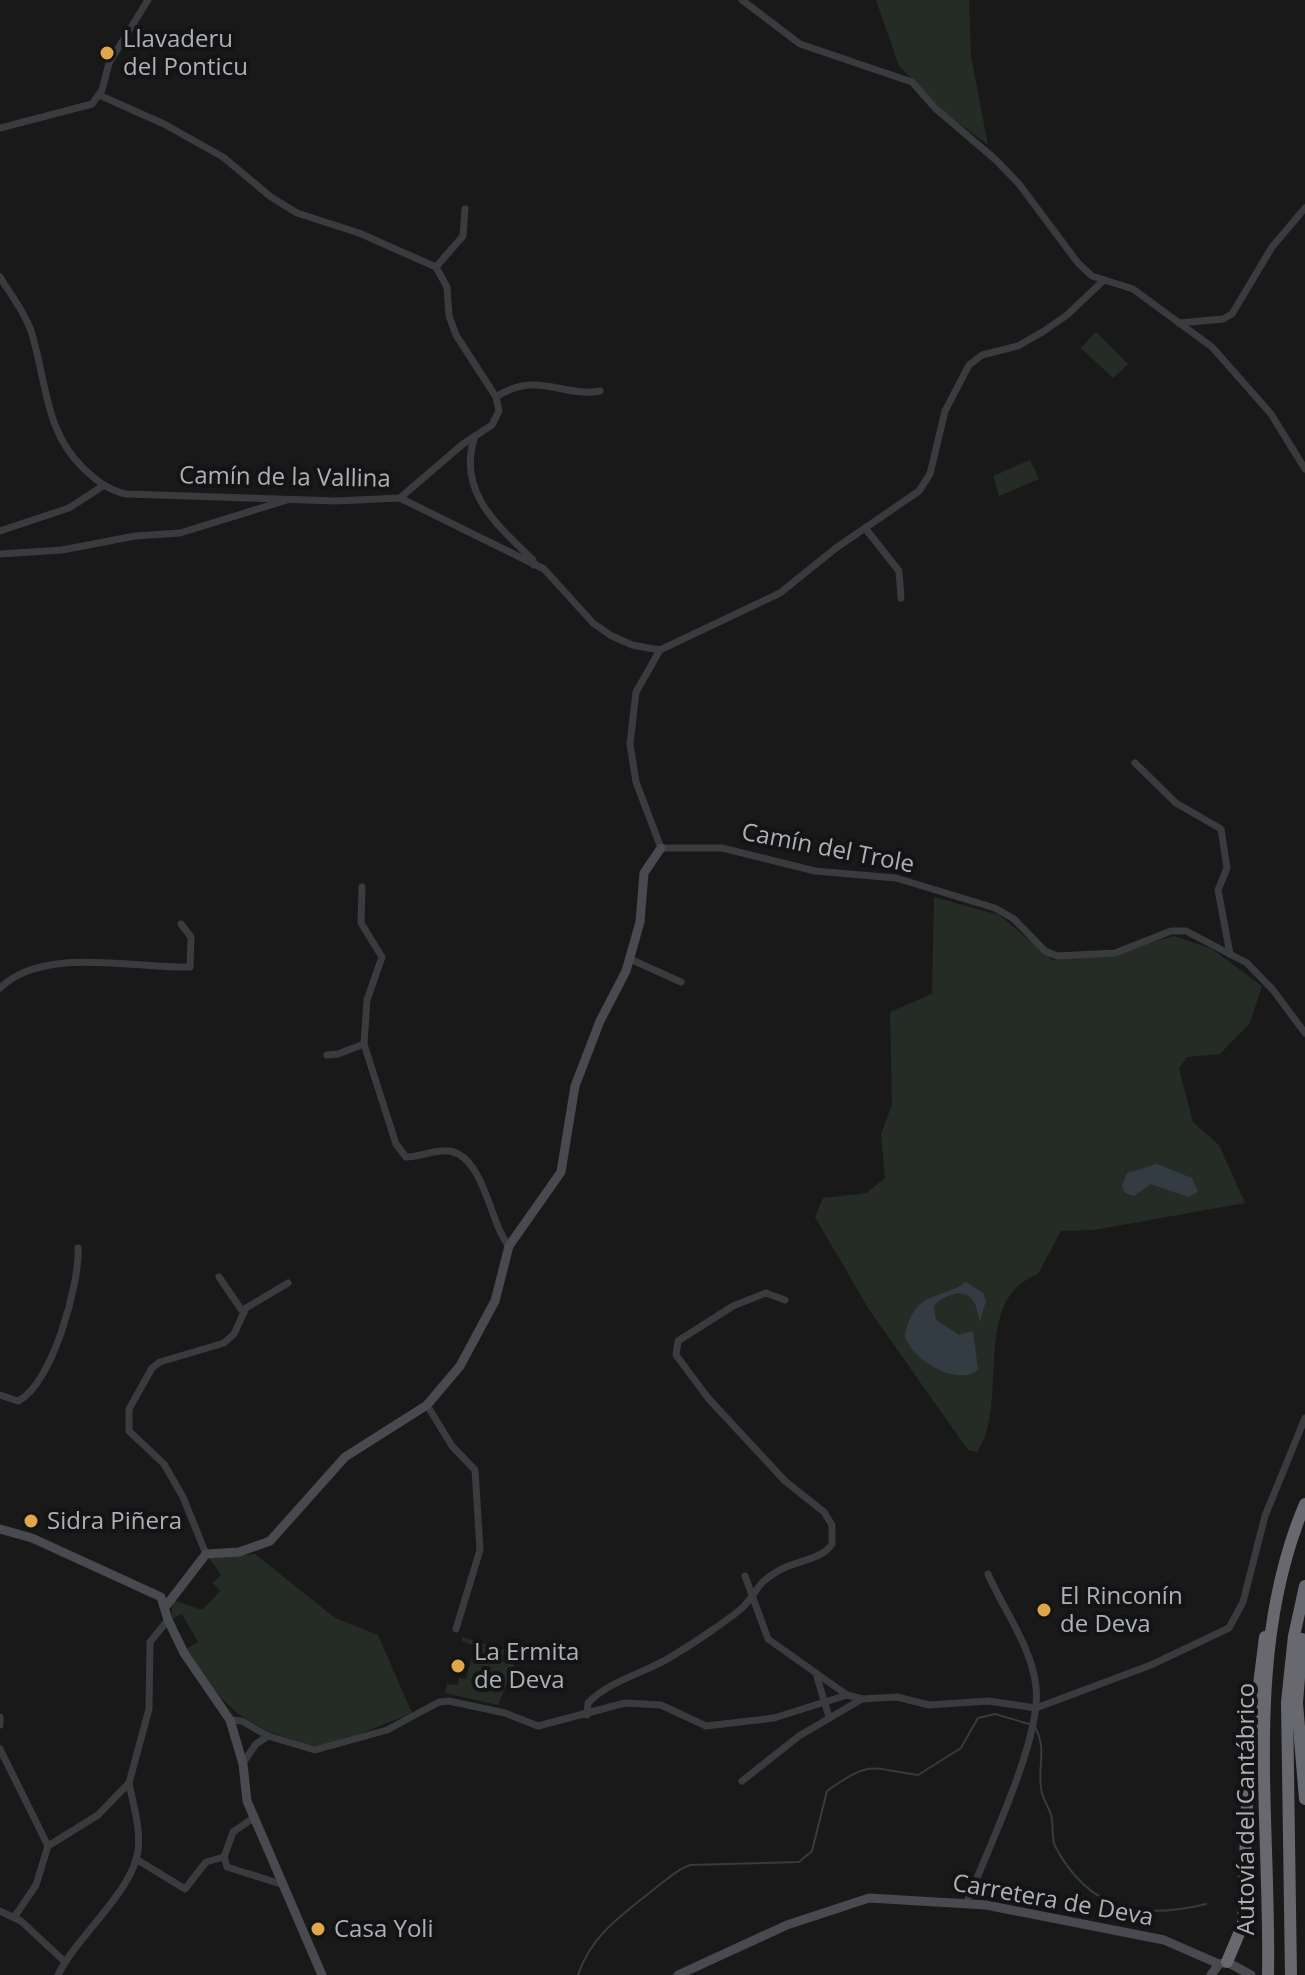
<svg xmlns="http://www.w3.org/2000/svg" width="1305" height="1975" font-family="'Open Sans',sans-serif">
<style>
.green{fill:#252c26}
.water{fill:#333c42}
.lines{fill:none;stroke-linecap:round;stroke-linejoin:round}
.stream{stroke:#333c42;stroke-width:2}
.street{stroke:#3a3b3f;stroke-width:7}
.secondary{stroke:#484a4f;stroke-width:9}
.highway{stroke:#67696f;stroke-width:12}
.poi-dot{fill:#dfa64c;stroke:#141415;stroke-width:3}
.labels{text-anchor:middle;stroke-width:8;stroke-linejoin:round;paint-order:stroke}
.poi-label{font-size:24px;fill:#acb1b9;stroke:#141415;text-anchor:start}
.street-label{font-size:24px;fill:#acb1b9;stroke:#141415}
</style>
<rect width="100%" height="100%" fill="#19191a"/>
<g class="green">
<polygon points="876,0 969,0 971,56 988,145 943,111 899,66"/>
<polygon points="1096,332 1128,364 1113,378 1081,348"/>
<polygon points="1030,460 1039,479 999,496 993,476"/>
<path d="M934 897 999 915 1053 960 1107 954 1174 936 1212 949 1262 986 1250 1023 1220 1054 1187 1057 1179 1069 1193 1122 1219 1145 1245 1203 1094 1230 1061 1231 1038 1274C969 1300 1011 1403 977 1452L968 1450 870 1311 815 1217 823 1198 866 1193 885 1178 881 1134 892 1104 890 1012 932 994Z"/>
<polygon points="255,1554 335,1618 378,1635 412,1713 345,1740 319,1747 307,1744 269,1732 240,1715 221,1698 186,1649 198,1642 182,1614 171,1619 173,1600 202,1610 220,1591 213,1583 221,1575 209,1558"/>
<polygon points="462,1637 504,1650 502,1661 514,1665 498,1705 445,1693 447,1684 458,1685 459,1678 466,1679 475,1646 462,1641"/>
</g>
<g class="water">
<polygon points="1157,1164 1192,1178 1198,1192 1188,1197 1151,1184 1134,1196 1125,1193 1122,1186 1127,1173"/>
<path d="M966 1282 983 1293 986 1301 980 1321C978 1315 977 1307 974 1302 965 1286 942 1296 934 1306L936 1320 959 1335 973 1331 978 1370C956 1387 911 1359 905 1336 915 1289 937 1302 966 1282Z"/>
</g>
<g class="lines">
<g class="stream">
<path d="M1035 1727C1048 1750 1036 1770 1042 1793 1044 1801 1049 1808 1051 1815 1054 1825 1051 1837 1055 1846 1089 1911 1141 1920 1206 1904"/>
<path d="M578 1975C592 1933 625 1913 658 1886 669 1878 676 1870 690 1865L799 1862 812 1851 827 1791C870 1760 869 1768 918 1775L961 1748 978 1718 995 1714 1029 1724"/>
</g>
<g class="street">
<polyline points="742,0 800,44 912,82 935,108 996,160 1019,184 1078,263 1092,276 1133,289 1212,347 1271,414 1305,469"/>
<polyline points="99,95 164,124 223,157 271,197 297,213 359,233 436,267 447,287 449,316 456,335 496,397 499,411 492,425 463,444 400,498"/>
<polyline points="0,128 92,104 102,90 109,63 148,0"/>
<polyline points="436,267 463,236 465,209"/>
<path d="M0 277C10 294 25 312 31 331 47 381 44 431 84 469 97 481 108 490 126 494L336 501 400 498 544 569 593 623 610 635 632 645 660 650"/>
<polyline points="1104,280 1067,315 1044,331 1018,346 982,355 969,365 945,411 930,474 919,491 836,548 780,593 660,650 636,692 630,744 636,782 661,848 722,848 815,871 896,878 995,908 1014,919 1045,951 1057,956 1115,953 1171,931 1186,931 1247,963 1273,990 1305,1033"/>
<polyline points="1179,323 1223,319 1232,314 1272,247 1305,208"/>
<path d="M496 397C538 370 563 398 600 391"/>
<path d="M475 436C456 491 497 525 533 560L534 565"/>
<polyline points="865,528 899,571 901,598"/>
<polyline points="0,531 69,508 103,486"/>
<polyline points="0,554 62,550 135,536 180,533 287,500"/>
<polyline points="1135,763 1176,803 1221,829 1227,868 1218,890 1230,954"/>
<path d="M362 887 361 923 382 957 367 1000 364 1044 396 1144 406 1157C421 1157 435 1149 450 1151 485 1158 490 1225 509 1246"/>
<polyline points="630,959 681,982"/>
<path d="M0 988C44 945 135 969 190 967L191 937 181 924"/>
<polyline points="327,1055 338,1054 364,1044"/>
<polyline points="219,1277 243,1312"/>
<path d="M0 1395 18 1401C52 1385 80 1283 78 1248"/>
<polyline points="427,1405 452,1446 475,1470 480,1550 456,1629"/>
<polyline points="206,1554 183,1497 164,1464 129,1431 129,1409 152,1368 160,1362 224,1343 234,1334 246,1308 288,1283"/>
<polyline points="745,1576 768,1639 847,1695"/>
<polyline points="817,1677 829,1717"/>
<path d="M587 1715 588 1703C611 1679 647 1673 674 1655 689 1646 735 1616 745 1605 759 1589 756 1584 778 1571 794 1561 822 1560 832 1544V1525L824 1512 785 1481 708 1398 676 1355 678 1341 733 1306 766 1293 785 1300"/>
<polyline points="0,1717 0,1725"/>
<polyline points="230,1720 242,1721 268,1736 315,1750 387,1730 439,1702 449,1701 505,1713 538,1726 625,1703 661,1705 706,1726 774,1718 847,1695 862,1699 897,1697 929,1705 988,1701 1036,1708 1151,1665 1229,1628 1243,1602 1265,1516 1305,1418"/>
<polyline points="0,1749 48,1846"/>
<polyline points="243,1763 256,1744 268,1736"/>
<polyline points="742,1781 799,1736 862,1699"/>
<polyline points="224,1857 233,1832 255,1817"/>
<polyline points="136,1859 185,1889 206,1862 224,1857 227,1867 284,1885"/>
<path d="M967 1902C987 1851 1042 1738 1036 1687 1032 1647 1003 1609 988 1574"/>
<polyline points="0,1911 21,1921 64,1961"/>
<polyline points="15,1916 36,1885 48,1846 98,1815 129,1783 149,1709 150,1642 168,1620"/>
<path d="M58 1975C76 1937 133 1891 138 1851 141 1829 133 1804 129 1783"/>
</g>
<g class="secondary">
<polyline points="0,1529 32,1538 161,1597 168,1620 184,1653 230,1720 243,1764 247,1801 322,1975"/>
<polyline points="166,1606 206,1554 239,1552 270,1541 345,1457 427,1405 460,1366 495,1301 509,1246 561,1172 575,1086 600,1021 626,971 640,922 644,873 661,848"/>
<polyline points="678,1975 787,1925 869,1898 986,1905 1164,1940 1219,1964"/>
<polyline points="1211,1975 1219,1964 1227,1962 1251,1975"/>
</g>
<g class="highway">
<polyline points="1302,1639 1297,1703 1305,1799"/>
<polyline points="1227,1962 1243,1924 1248,1772 1265,1637"/>
<path d="M1268 1975C1271 1819 1242 1652 1305 1504"/>
<polyline points="1291,1975 1287,1702 1294,1636 1305,1586"/>
</g>
</g>
<g class="poi-dot">
<circle cx="107" cy="53" r="8"/>
<circle cx="31" cy="1521" r="8"/>
<circle cx="1044" cy="1610" r="8"/>
<circle cx="458" cy="1666" r="8"/>
<circle cx="318" cy="1929" r="8"/>
</g>
<g class="labels">
<g class="poi-label">
<text x="123" y="47">Llavaderu<tspan x="123" dy="28">del Ponticu</tspan></text>
<text x="47" y="1529">Sidra Piñera</text>
<text x="1060" y="1604">El Rinconín<tspan x="1060" dy="28">de Deva</tspan></text>
<text x="474" y="1660">La Ermita<tspan x="474" dy="28">de Deva</tspan></text>
<text x="334" y="1937">Casa Yoli</text>
</g>
<g class="street-label">
<text transform="translate(285 477) rotate(1)" y="8">Camín de la Vallina</text>
<text transform="translate(828 848) rotate(11)" y="8">Camín del Trole</text>
<text transform="translate(1246 1809) rotate(-90)" y="8">Autovía del Cantábrico</text>
<text transform="translate(1053 1900) rotate(10)" y="8">Carretera de Deva</text>
</g>
</g>
</svg>
